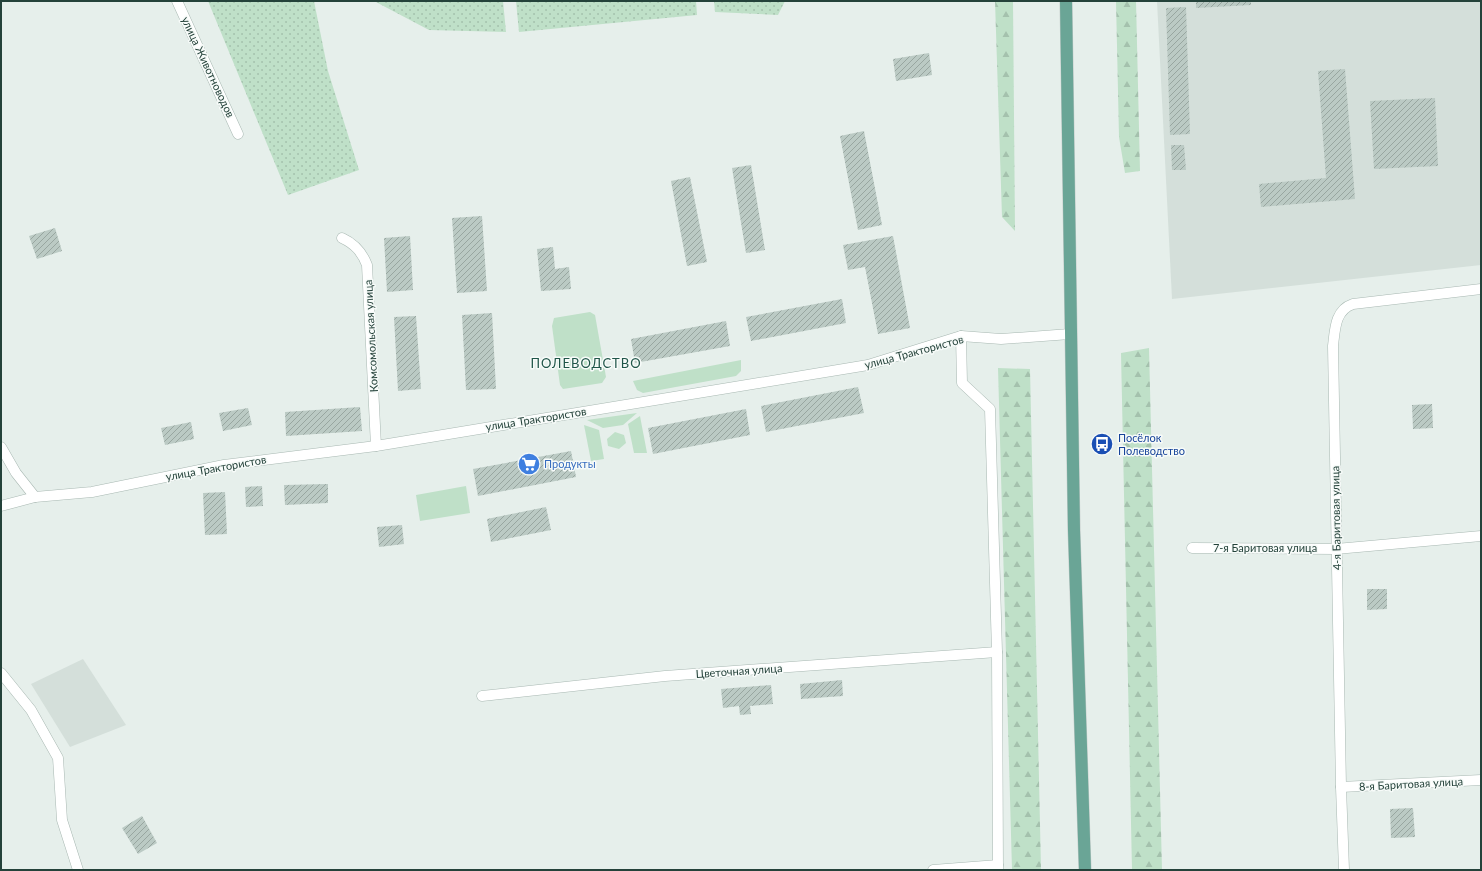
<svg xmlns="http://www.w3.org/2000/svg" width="1482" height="871" font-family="Lato,sans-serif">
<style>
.built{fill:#d4dfda}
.green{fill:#bfe0c8}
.forest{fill:url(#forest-firs)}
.garden{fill:url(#garden-dots)}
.building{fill:url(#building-hatch)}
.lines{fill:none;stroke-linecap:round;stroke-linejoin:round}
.minor-casing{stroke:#a8b8b2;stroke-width:11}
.primary-casing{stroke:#c2cac8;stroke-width:13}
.minor{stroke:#fff;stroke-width:10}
.primary{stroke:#6aa596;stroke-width:12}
.labels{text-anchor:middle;stroke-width:3;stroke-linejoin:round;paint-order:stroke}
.street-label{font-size:11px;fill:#24423a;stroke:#f7fbf9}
.transit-label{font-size:11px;fill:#164399;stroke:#f7fbf9;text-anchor:start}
.shop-label{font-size:11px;fill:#366cbe;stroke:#f7fbf9;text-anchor:start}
.quarter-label{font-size:13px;letter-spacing:1px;fill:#1f5548;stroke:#f7fbf9}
</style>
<defs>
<pattern id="forest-firs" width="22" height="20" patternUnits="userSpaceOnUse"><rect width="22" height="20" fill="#bfe0c8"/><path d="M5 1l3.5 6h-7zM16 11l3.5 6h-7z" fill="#a4c1ad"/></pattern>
<pattern id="garden-dots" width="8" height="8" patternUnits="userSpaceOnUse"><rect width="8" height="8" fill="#bfe0c8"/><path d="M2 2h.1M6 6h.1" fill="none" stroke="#a4c1ad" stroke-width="1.8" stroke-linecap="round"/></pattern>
<pattern id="building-hatch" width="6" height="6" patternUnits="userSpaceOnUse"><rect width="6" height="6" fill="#bbcac4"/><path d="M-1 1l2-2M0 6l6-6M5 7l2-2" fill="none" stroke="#98a6a0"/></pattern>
</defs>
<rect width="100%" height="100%" fill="#e6efeb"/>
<g class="built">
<polygon points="1157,1 1481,1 1481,265 1172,299"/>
<polygon points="83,659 126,725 70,747 31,684"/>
</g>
<g class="green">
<polygon points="590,312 595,315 606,377 602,383 563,389 560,385 552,326 554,318"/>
<polygon points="741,360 741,371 736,376 643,393 637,390 633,381"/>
<polygon points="637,413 623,425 603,428 587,420"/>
<polygon points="640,416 647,453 634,453 628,424"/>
<polygon points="584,425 599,430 604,459 591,461"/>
<polygon points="615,432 624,435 626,443 619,449 608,446 607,439"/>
<polygon points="466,486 470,513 420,521 416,495"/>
</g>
<g class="forest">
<polygon points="995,1 1013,1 1015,231 1002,217"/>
<polygon points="1116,1 1136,1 1140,171 1125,173 1119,137"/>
<polygon points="1149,348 1162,870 1132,870 1121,353"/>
<polygon points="998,368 1030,369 1041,870 1012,870"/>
</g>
<g class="garden">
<polygon points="208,1 314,1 328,71 359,170 288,195"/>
<polygon points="374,1 503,1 506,32 429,30"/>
<polygon points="516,1 696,1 697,15 519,32"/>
<polygon points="714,1 785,1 778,15 715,12"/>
</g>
<g class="building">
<polygon points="1196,1 1251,1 1251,5 1196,8"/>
<polygon points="1186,7 1190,134 1170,135 1166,8"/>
<polygon points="929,53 932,75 896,81 893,59"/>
<polygon points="1345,69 1355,199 1261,207 1259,184 1326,178 1318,71"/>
<polygon points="1435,98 1438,166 1374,169 1370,101"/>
<polygon points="864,131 882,225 858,230 840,136"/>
<polygon points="1171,145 1184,145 1186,170 1172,170"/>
<polygon points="751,165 765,250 746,253 732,168"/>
<polygon points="690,177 707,262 687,266 671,181"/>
<polygon points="482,216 487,291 457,293 452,218"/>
<polygon points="55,228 62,251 37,259 29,236"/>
<polygon points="410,236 413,290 387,292 384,238"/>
<polygon points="893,236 910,328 878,334 865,267 848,270 843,245"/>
<polygon points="553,247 555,269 569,267 571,289 541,291 537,249"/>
<polygon points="842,299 846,323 751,341 746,317"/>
<polygon points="492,313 496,389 466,390 462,315"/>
<polygon points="416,316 421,389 398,391 394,317"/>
<polygon points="726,321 730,346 635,363 631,339"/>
<polygon points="858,387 864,413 766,432 761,406"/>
<polygon points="1432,404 1433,428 1413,429 1412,405"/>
<polygon points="360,407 362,431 286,436 285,412"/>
<polygon points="248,408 252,425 223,431 219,413"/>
<polygon points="746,409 750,435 653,454 648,428"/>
<polygon points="191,422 194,439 165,445 161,428"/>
<polygon points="571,451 576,477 478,496 473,469"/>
<polygon points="328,484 328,503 285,505 284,485"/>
<polygon points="262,486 263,506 246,507 245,487"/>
<polygon points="225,492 227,534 205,535 203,493"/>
<polygon points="546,507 551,530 491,542 487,519"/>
<polygon points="402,525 404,544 379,547 377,527"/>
<polygon points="1367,589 1387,589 1387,609 1367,610"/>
<polygon points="842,680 843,696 801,699 800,684"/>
<polygon points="771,685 773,704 750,706 751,714 740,715 739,706 723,708 721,689"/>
<polygon points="1413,808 1415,837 1391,838 1390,809"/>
<polygon points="142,816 157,843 138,854 122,828"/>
</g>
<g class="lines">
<g class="minor-casing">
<g id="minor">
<polyline points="177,1 238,134"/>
<path d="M342 238C355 244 362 252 367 265L376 446"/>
<polyline points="961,336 962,383 990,409 997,652 998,870"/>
<polyline points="1,447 16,473 35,497"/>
<polyline points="1,506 35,497 92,492 224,465 376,446 868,365 961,336 1001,339 1070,334"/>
<polyline points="1192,548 1336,549 1481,536"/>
<polyline points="1,673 31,710 58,758 62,820 78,870"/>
<polyline points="482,696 665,676 997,652"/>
<polyline points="1341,787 1481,780"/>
<polyline points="933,870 998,865"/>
<path d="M1344 870 1341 787 1333 346C1335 329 1335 310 1353 304L1481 289"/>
</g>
</g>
<g class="primary-casing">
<polyline id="primary" points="1066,1 1074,530 1085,870"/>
</g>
<use href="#minor" class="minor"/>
<use href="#primary" class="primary"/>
</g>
<defs>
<g id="bus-disc" transform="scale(1.15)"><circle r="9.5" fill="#1a4fb4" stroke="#f7fbf9"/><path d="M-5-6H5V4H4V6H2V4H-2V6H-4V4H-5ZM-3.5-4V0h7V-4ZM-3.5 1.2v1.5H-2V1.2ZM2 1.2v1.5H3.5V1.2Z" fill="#fff"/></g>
<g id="supermarket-disc" transform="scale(1.15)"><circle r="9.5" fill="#3f7fe0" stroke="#f7fbf9"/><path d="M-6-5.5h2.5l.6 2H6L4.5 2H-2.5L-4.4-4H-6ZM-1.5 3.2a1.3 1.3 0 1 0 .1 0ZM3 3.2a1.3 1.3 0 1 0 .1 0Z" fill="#fff"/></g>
</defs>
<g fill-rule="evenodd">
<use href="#bus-disc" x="1102" y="444"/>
<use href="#supermarket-disc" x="529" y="464"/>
</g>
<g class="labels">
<g class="street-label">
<text transform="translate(208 67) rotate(65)" y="4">улица Животноводов</text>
<text transform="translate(371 336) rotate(-93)" y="4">Комсомольская улица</text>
<text transform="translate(914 352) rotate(-15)" y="4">улица Трактористов</text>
<text transform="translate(536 419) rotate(-9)" y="4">улица Трактористов</text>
<text transform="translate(216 468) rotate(-10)" y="4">улица Трактористов</text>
<text transform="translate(1336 518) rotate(-91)" y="4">4-я Баритовая улица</text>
<text x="1265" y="552">7-я Баритовая улица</text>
<text transform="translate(739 671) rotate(-4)" y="4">Цветочная улица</text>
<text transform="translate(1411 784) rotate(-3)" y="4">8-я Баритовая улица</text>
</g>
<g class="transit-label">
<text x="1118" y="442">Посёлок<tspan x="1118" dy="13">Полеводство</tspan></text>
</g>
<g class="shop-label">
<text x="544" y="468">Продукты</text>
</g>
<g class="quarter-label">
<text x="586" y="368">ПОЛЕВОДСТВО</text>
</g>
</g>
<rect width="1482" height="871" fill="none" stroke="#24423a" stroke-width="4"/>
</svg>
